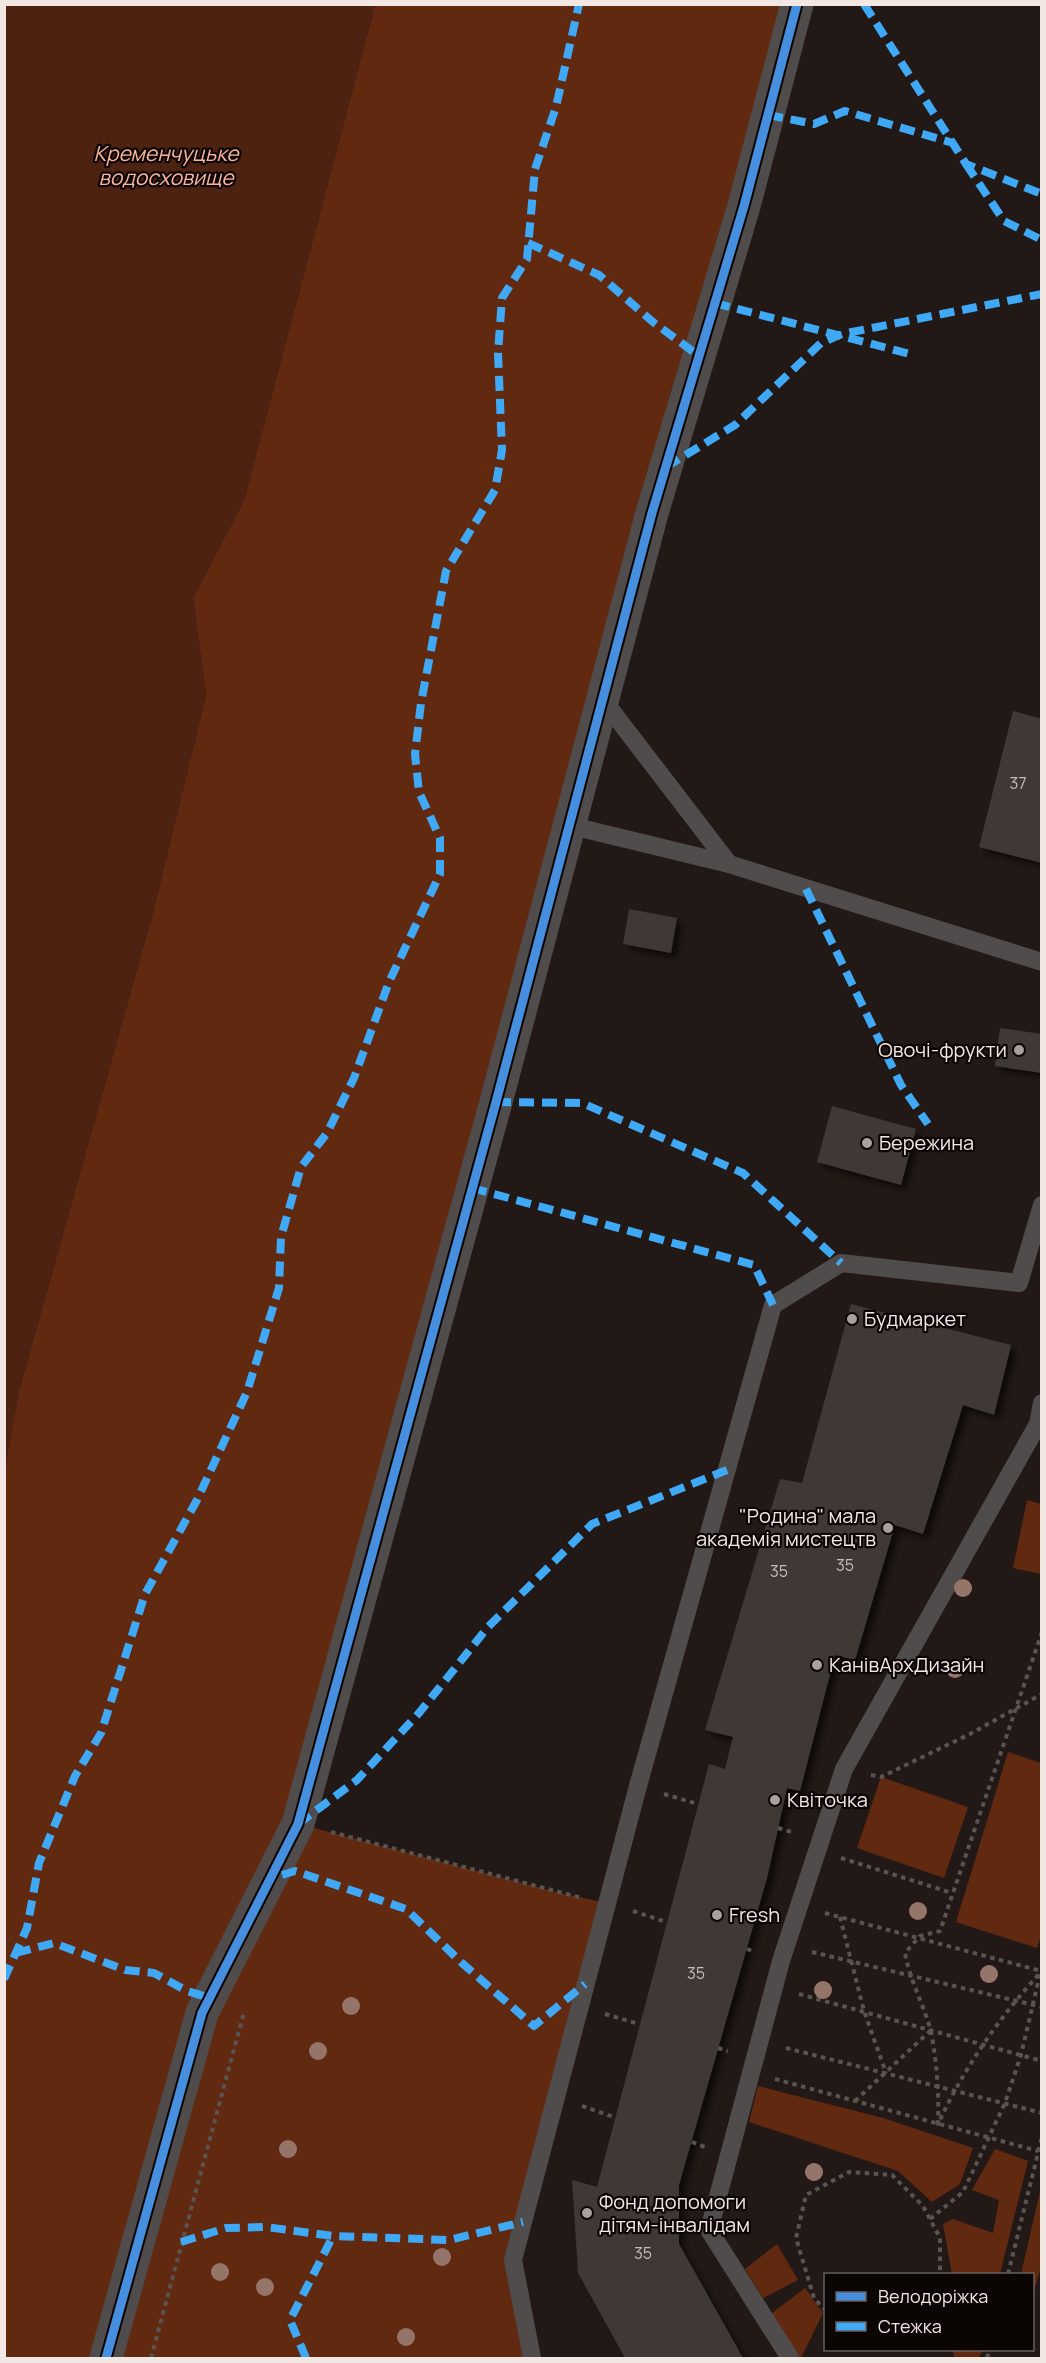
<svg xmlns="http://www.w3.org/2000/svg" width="1046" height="2363" font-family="Manrope,sans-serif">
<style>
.green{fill:#622911}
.water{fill:#4e2210}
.building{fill:#3f3835;filter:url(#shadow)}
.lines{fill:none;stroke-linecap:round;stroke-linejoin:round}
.path{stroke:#585452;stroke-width:4;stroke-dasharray:4.5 4.5;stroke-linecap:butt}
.lane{stroke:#504c4b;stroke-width:18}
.street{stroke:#504c4b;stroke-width:33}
.quiet{stroke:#3fa9f5;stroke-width:8;stroke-dasharray:15 8;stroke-linecap:butt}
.cycleway-casing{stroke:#0b0504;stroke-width:13}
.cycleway{stroke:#468fdf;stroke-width:9}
.tree{fill:#957569}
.poi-dot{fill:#aa9f9b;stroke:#0b0504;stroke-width:2}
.labels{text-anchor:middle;stroke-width:4.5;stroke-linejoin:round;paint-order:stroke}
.number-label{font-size:16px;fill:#c6bbb8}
.poi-label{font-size:20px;fill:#f3e7e3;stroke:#0b0504;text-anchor:start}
.water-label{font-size:21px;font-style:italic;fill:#feb497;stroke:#0b0504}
</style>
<defs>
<filter id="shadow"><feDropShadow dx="5.5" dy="5.5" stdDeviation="3" flood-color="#0009"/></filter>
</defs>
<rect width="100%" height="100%" fill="#221916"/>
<g class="green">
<polygon points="375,5 797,5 299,1824 560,1893 607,1903 513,2260 532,2358 5,2358 4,1471 19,1391 153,912 206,695 193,598 244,500"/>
<polygon points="1027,1500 1041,1504 1041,1574 1013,1568"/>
<polygon points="1008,1752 1041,1763 1042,1932 1037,1948 956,1922"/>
<polygon points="881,1777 968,1807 944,1878 857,1848"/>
<polygon points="758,2086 883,2118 973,2148 960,2184 932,2202 898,2171 749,2122"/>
<polygon points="995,2149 1028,2161 1000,2274 952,2274 943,2224 953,2219 993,2233 999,2200 972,2190"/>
<polygon points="1041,2187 1041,2267 1033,2294 1032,2274 1021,2274"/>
<polygon points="777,2244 798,2280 763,2298 745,2269"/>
<polygon points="805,2288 823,2313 801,2358 798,2358 771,2314"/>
<polygon points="953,2350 982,2350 979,2358 954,2358"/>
</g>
<polygon class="water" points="5,4 375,5 244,500 193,598 206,695 153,912 19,1391 5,1471"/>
<g class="building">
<polygon points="1013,711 1042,719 1042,863 979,847"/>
<polygon points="629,909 677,918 671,953 623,944"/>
<polygon points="1000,1028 1042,1034 1042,1073 995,1066"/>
<polygon points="832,1106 916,1129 901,1185 817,1162"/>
<polygon points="851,1304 1011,1345 994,1415 963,1405 923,1534 895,1525 855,1660 835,1655 800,1791 787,1788 767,1878 679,2185 679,2244 743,2358 625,2358 578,2273 572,2180 597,2187 709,1764 725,1769 733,1737 705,1730 780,1479 802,1483"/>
</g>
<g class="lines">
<g class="path">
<path d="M1042 1632 940 1931 920 1936 905 1953C910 1981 924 2005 931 2032 937 2063 939 2093 938 2124 964 2068 1000 2016 1042 1971"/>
<polyline points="871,1775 881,1777 970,1734 1042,1694"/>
<polyline points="664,1794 698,1804"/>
<polyline points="778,1828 795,1833"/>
<polyline points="331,1832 582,1898"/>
<polyline points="841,1858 952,1893"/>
<polyline points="633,1911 666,1922"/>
<polyline points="825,1913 1041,1971"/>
<polyline points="840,1917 864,2011 886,2073"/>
<polyline points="747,1949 755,1952"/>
<polyline points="812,1952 1042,2007"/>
<polyline points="799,1994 1042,2061"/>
<polyline points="605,2014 639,2024"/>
<polyline points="718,2048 728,2051"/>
<polyline points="786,2048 1042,2113"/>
<polyline points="775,2079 1038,2151"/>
<polyline points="855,2101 930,2031"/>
<polyline points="582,2106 614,2117"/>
<polyline points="692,2142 705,2147"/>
<polyline points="930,2219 963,2192 1005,2103 1021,2055 1040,1974"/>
<polyline points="1008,2274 1042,2137"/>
<polyline points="826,2311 814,2298 796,2238 806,2195 849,2172 892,2175 923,2206 940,2238 940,2274"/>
<polyline points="151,2358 244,2012"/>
<polyline points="987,2358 990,2350"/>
</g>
<g class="lane">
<polyline points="604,701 729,864"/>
<polyline points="568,825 729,864 1042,962"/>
<polyline points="532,2358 513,2260 638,1786 773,1305 841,1263 1019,1283 1042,1205"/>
<polyline points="790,2358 709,2230 781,1961 844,1769 1038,1424 1042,1403"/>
</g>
<polyline class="street" points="106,2358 202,2013 298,1824 496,1102 652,513 744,206 797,4"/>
<g class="quiet">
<polyline points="864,4 966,164 1042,194"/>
<polyline points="768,115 814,124 845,111 953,143"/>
<polyline points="966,164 1004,221 1042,240"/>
<polyline points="528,243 599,275 653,322 699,356"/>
<polyline points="715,303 914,355"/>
<polyline points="666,467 735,425 821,343 842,334 1042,294"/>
<polyline points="806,889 901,1085 928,1124"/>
<polyline points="496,1102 582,1103 743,1173 841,1263"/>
<polyline points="472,1188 754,1265 773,1305"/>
<polyline points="298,1824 357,1780 419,1713 488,1627 592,1524 727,1470"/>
<polyline points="282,1875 295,1871 406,1909 462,1963 534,2026 585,1984"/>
<polyline points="16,1953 54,1943 125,1970 154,1973 187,1991 210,1998"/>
<polyline points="4,1979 27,1928 39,1863 75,1776 101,1733 145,1594 197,1500 247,1392 279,1288 281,1237 301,1167 327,1133 354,1078 389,982 440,874 440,838 419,792 415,754 421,703 446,571 495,490 502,450 498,353 502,298 527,259 535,169 556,107 579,4"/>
<polyline points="181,2242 226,2228 266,2227 333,2236 449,2240 523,2222"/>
<polyline points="306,2358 290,2320 333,2236"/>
</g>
<g class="cycleway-casing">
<polyline id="cycleway" points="106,2358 202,2013 298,1824 496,1102 652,513 744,206 797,4"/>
</g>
<use href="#cycleway" class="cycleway"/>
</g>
<g class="tree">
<circle cx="963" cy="1588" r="9"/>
<circle cx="955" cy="1669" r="9"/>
<circle cx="918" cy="1911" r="9"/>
<circle cx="989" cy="1974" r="9"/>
<circle cx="823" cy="1990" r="9"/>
<circle cx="351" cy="2006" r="9"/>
<circle cx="318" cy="2051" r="9"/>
<circle cx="288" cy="2149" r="9"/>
<circle cx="814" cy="2172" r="9"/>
<circle cx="442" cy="2257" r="9"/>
<circle cx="220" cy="2272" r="9"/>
<circle cx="265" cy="2287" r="9"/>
<circle cx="406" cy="2337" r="9"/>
</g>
<g class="poi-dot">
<circle cx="1019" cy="1050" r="6"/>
<circle cx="867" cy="1143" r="6"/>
<circle cx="852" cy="1319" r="6"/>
<circle cx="888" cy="1528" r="6"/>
<circle cx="817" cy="1665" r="6"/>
<circle cx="775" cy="1800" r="6"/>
<circle cx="717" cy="1915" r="6"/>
<circle cx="587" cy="2213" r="6"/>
</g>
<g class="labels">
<g class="number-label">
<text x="1018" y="789">37</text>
<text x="845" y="1571">35</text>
<text x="779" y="1577">35</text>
<text x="696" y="1979">35</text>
<text x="643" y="2259">35</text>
</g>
<g class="poi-label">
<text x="1007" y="1057" text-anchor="end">Овочі-фрукти</text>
<text x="879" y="1150">Бережина</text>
<text x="864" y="1326">Будмаркет</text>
<text x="876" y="1523" text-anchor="end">"Родина" мала<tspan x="876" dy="23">академія мистецтв</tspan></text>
<text x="829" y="1672">КанівАрхДизайн</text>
<text x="787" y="1807">Квіточка</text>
<text x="729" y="1922">Fresh</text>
<text x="599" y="2209">Фонд допомоги<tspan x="599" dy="23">дітям-інвалідам</tspan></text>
</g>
<g class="water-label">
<text x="166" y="161">Кременчуцьке<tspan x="166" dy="24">водосховище</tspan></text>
</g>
</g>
<rect width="1046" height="2363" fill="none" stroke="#f3e7e3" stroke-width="12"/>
<rect x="824" y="2273" width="210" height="78" fill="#0b0504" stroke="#685f5d" stroke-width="1.5"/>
<rect x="836" y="2292" width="30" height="9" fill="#468fdf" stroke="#685f5d" stroke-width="1.5"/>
<text x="878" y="2303" font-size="18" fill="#f3e7e3">Велодоріжка</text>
<rect x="836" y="2322" width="30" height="9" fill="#3fa9f5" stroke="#685f5d" stroke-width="1.5"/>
<text x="878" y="2333" font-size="18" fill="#f3e7e3">Стежка</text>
</svg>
